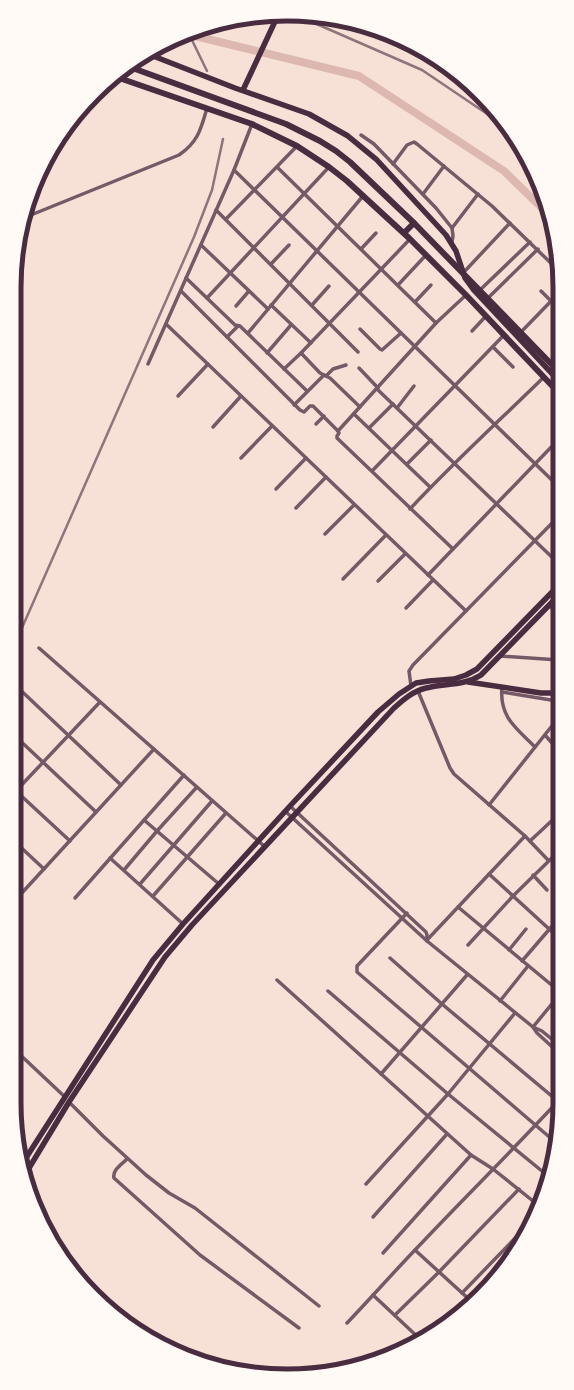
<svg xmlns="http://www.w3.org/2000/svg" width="574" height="1390" font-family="Georgia,serif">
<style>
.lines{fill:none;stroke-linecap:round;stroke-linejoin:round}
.canal{stroke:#dcb8b0;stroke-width:8}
.minor{stroke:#755966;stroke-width:3.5}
.secondary{stroke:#4a2c40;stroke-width:5.5}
.trunk{stroke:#4a2c40;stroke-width:6}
.rail{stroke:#8f747c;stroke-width:2.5}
.rim{fill:none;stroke:#4a2c40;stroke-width:5}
</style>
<rect width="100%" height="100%" fill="#f7e1d7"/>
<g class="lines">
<polyline class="canal" points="187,34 359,76 504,171 545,211"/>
<g class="minor">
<polyline points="361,135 374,144 436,208 452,228 453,236 452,242"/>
<polyline points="393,164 407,145 414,142 417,144 492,206 558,270"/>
<polyline points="277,167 436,323"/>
<polyline points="234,170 558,486"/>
<polyline points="423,194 444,166"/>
<polyline points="216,210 358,352"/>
<path d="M26 217 179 155C198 142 201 129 207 108"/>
<polyline points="226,219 297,146"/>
<polyline points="452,228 478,194"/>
<polyline points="201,245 268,309"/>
<polyline points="361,249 376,233"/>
<polyline points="271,264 289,245"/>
<polyline points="464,272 510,223"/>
<polyline points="186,278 235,325 240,326 307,391"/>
<polyline points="398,285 426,255"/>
<polyline points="480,290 530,242"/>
<polyline points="181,291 300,410 304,412 310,406 313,406 338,431"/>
<polyline points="541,291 551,301"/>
<polyline points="207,298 329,167"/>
<polyline points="488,298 538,249"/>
<polyline points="415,302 431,285"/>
<polyline points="271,305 311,343"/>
<polyline points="312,305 329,286"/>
<polyline points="236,306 249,291"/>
<polyline points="166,324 466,611"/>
<polyline points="360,329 380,349 382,350 401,333"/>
<polyline points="472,331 486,316"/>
<polyline points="521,332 558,294"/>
<polyline points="248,333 363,196"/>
<polyline points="227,337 238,326"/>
<polyline points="493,347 513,367"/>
<polyline points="267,353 291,325"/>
<polyline points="301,353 320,373 330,378 360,407"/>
<polyline points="148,364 234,170 252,124"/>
<polyline points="359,368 378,388"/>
<polyline points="284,369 301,353 410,239"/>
<polyline points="326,376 333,369 346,365"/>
<polyline points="377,389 558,563"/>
<polyline points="178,396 208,364"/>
<polyline points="294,405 324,375"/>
<polyline points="397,408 414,386"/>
<polyline points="354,414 430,487"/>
<polyline points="316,424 324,416"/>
<polyline points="213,427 241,396"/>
<polyline points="369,428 393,404"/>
<polyline points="338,431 436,323 466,295"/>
<polyline points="338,431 339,433 337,436 337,438 453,549"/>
<polyline points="241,458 272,426"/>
<polyline points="407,464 431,440"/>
<polyline points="372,471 504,335"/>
<polyline points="276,489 306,458"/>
<polyline points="296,508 326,477"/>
<path d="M410 509C453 463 499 421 544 377"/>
<polyline points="325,534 354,505"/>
<polyline points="428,575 558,440"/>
<polyline points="343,579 386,535"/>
<polyline points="378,581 405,554"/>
<polyline points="549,605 559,616"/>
<polyline points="406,608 433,580"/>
<polyline points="39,648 264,846"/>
<polyline points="500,656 559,660"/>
<polyline points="14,684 121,785"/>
<polyline points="411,686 409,671 413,665 558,517"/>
<path d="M502 687C499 717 516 728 535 747"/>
<polyline points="418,691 450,768 454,774 525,836 548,860"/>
<polyline points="502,692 551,700 559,700"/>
<polyline points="14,735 96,812"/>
<polyline points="545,735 559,751"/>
<polyline points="14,775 23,783"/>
<polyline points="16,791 70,841"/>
<polyline points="14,793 100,702"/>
<polyline points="489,805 559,717"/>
<polyline points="290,806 426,932 427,935 427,941"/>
<polyline points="285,811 427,941 533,1027 537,1033 560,1054"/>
<polyline points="144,820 219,884"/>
<polyline points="14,841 44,869"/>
<polyline points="530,841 559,814"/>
<polyline points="110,858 183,924"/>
<polyline points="124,870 157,831 196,788"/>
<polyline points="489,874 560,939"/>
<polyline points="533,875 547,890"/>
<polyline points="140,884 212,801"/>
<polyline points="555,890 559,893"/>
<polyline points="14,895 16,897 20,895 154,749"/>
<polyline points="153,896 226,813"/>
<polyline points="75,898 184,775"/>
<polyline points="458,907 560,992"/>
<polyline points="407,913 357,966 357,972 554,1141"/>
<polyline points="427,940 525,836"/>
<polyline points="468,945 513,896 559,851"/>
<polyline points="509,950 526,929"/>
<polyline points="390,958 442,1004 560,1103"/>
<polyline points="522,961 559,918"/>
<polyline points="277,980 471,1155 493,1169 538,1205"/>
<polyline points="328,991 448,1094 548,1176"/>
<polyline points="500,1001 528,966"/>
<polyline points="533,1027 560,994"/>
<polyline points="533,1027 542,1031 560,1046"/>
<polyline points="554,1042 560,1035"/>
<polyline points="14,1049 65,1097"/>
<polyline points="381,1074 467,975"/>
<polyline points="69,1102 103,1136 146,1175 169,1193 195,1208 319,1306"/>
<path d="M127 1159C122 1164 112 1170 114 1178L200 1255 299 1328"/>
<polyline points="366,1184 448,1094 515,1013"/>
<polyline points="373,1217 447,1134"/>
<polyline points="415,1250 472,1302"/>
<polyline points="383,1253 471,1155"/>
<polyline points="462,1293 525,1228"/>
<polyline points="373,1295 421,1340"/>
<polyline points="395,1315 439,1272 519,1189"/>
<path d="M347 1323C370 1299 392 1274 415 1250 463 1199 513 1150 560 1099"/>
</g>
<g class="secondary">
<polyline points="148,54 235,88 309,114 348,136 376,159 446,235 456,251 465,278 473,289 558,380"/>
<polyline points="243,90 278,15"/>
<polyline points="468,682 541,693 559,693"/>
<polyline points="24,1161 153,960 183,924 290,806 378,712 399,694 416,683 429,681 454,679 466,675 477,669 559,585"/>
<path d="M26 1173 69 1102 165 957 192 925 394 708C403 700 413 691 426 688 445 683 464 686 481 675L559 595"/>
</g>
<g class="trunk">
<polyline points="127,66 286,124 320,141 336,151 350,162 414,223 558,371"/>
<polyline points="115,75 122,79 252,124 297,146 329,167 347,181 410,239 466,295 558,392"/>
<polyline points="404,233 414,223"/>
</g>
<g class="rail">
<polyline points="296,15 422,70 505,126"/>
<polyline points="189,34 207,71"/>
<polyline points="14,646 194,237 212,190 223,139"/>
</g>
</g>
<path d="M0 0H574V1390H0ZM287 21H287A266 266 0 0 1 553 287V1103A266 266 0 0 1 287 1369H287A266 266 0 0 1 21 1103V287A266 266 0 0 1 287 21Z" fill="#fffaf5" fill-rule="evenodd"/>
<path class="rim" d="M287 21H287A266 266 0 0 1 553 287V1103A266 266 0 0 1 287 1369H287A266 266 0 0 1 21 1103V287A266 266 0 0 1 287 21Z"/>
</svg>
